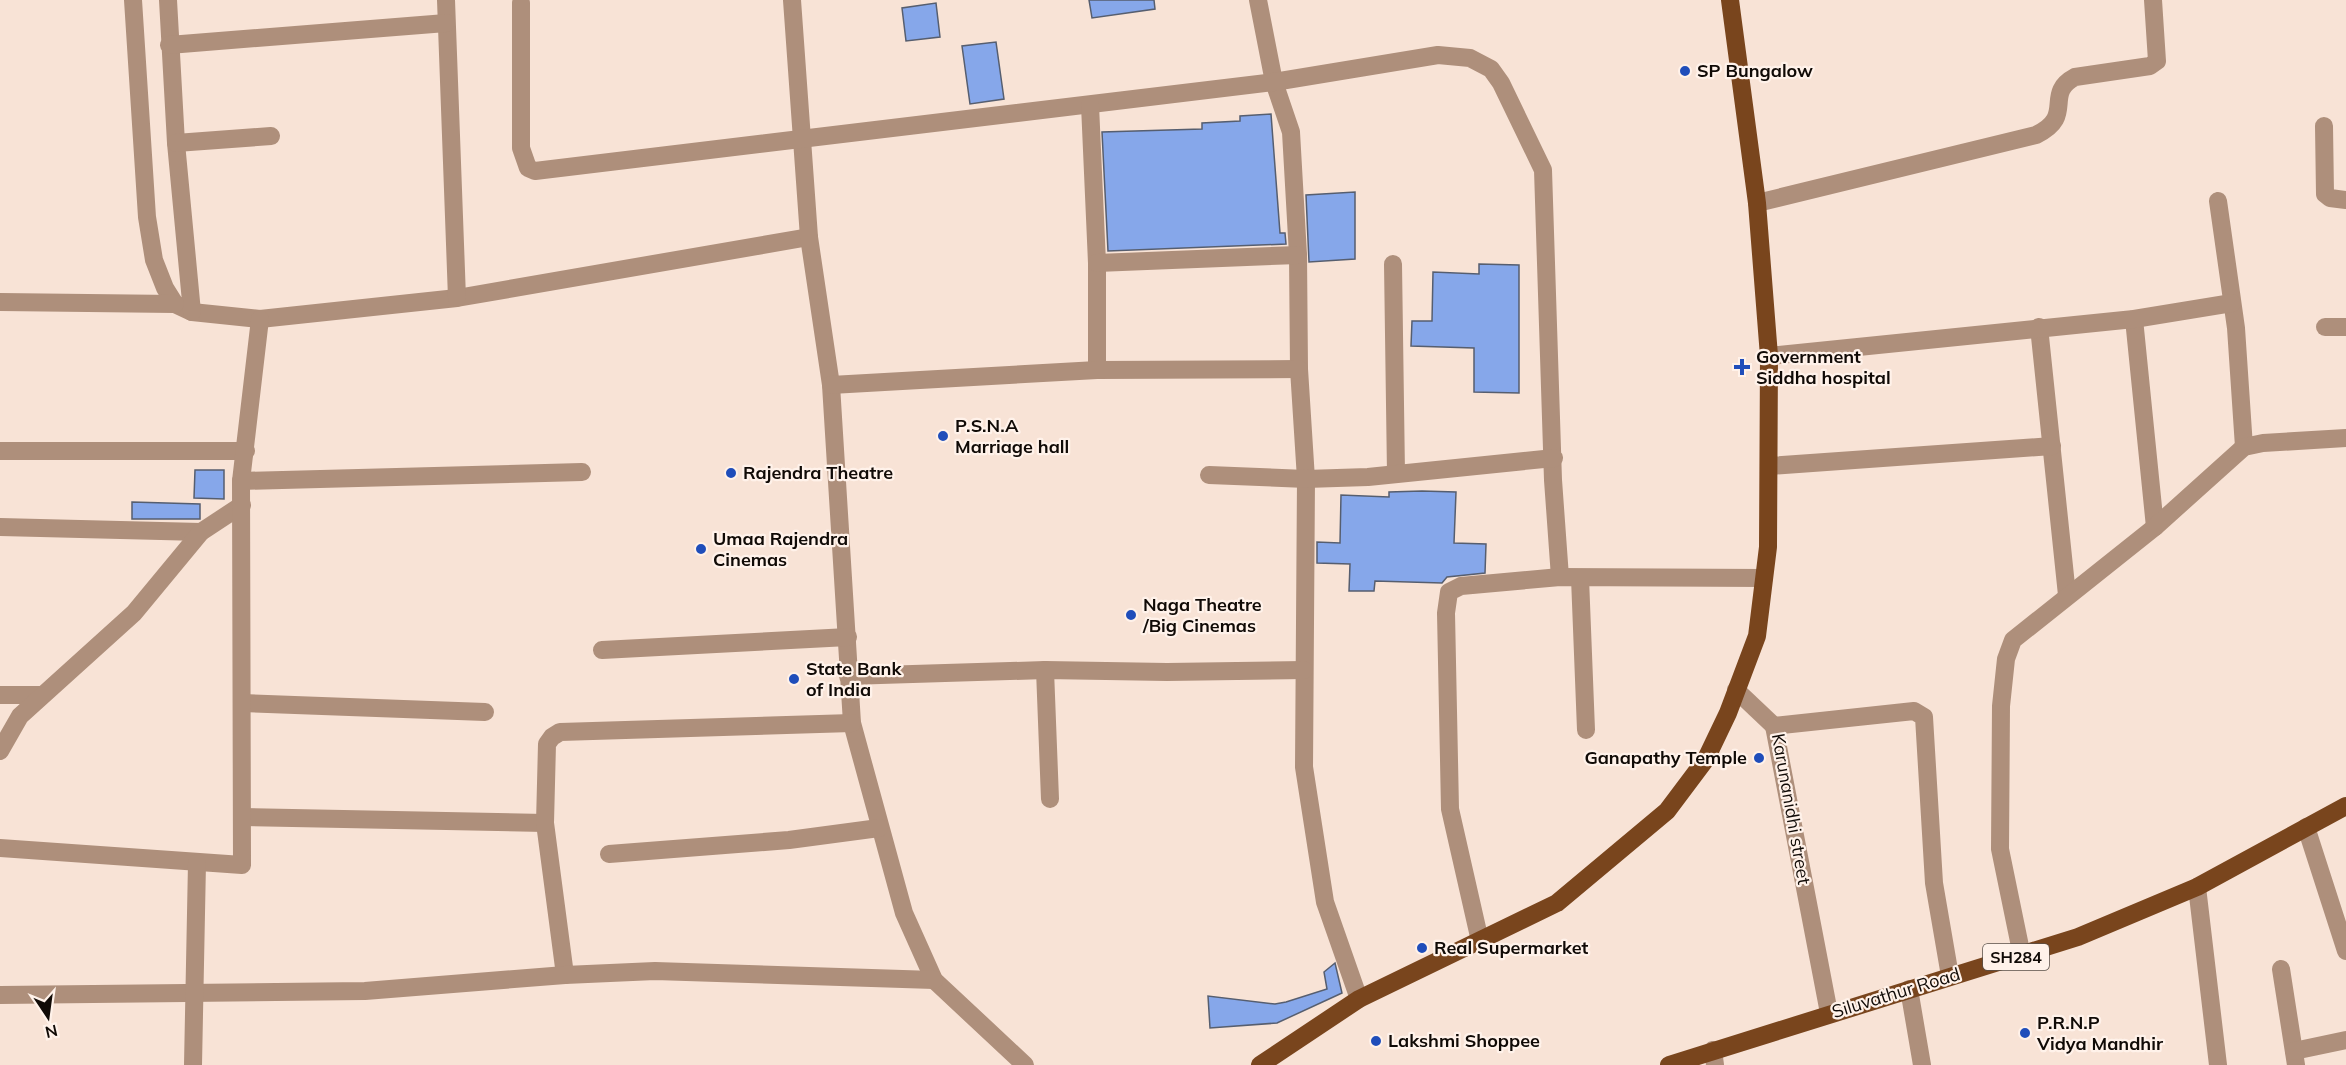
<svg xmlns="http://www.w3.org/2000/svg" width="2346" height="1065" font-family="Mulish,sans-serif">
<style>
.building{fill:#86a7ea;stroke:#565e6f;stroke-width:1.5}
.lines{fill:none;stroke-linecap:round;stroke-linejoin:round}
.minor{stroke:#ae8f7b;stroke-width:18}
.major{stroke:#79451d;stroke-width:18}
.poi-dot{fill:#1f4dba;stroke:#fff2ea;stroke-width:2}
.labels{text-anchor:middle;stroke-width:4.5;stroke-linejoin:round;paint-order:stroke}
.shield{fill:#fff2ea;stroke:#58504a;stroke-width:1.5}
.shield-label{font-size:16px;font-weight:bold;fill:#100a06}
.poi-label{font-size:18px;font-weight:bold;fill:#100a06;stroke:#fff2ea;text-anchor:start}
.street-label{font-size:18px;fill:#100a06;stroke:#fff2ea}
</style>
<rect width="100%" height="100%" fill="#f8e3d6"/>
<g class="building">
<polygon points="1089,0 1154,0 1155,9 1092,18"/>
<polygon points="936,3 940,37 906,41 902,8"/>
<polygon points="996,42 1004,99 970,104 962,46"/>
<polygon points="1271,114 1280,233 1285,233 1286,244 1108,251 1102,132 1202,129 1202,123 1240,121 1240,116"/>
<polygon points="1355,192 1355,259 1309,262 1306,195"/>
<polygon points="1479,264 1519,265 1519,393 1474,392 1474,348 1411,346 1412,321 1432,321 1433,272 1479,274"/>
<polygon points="195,470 224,470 224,499 194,498"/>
<polygon points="1422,491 1456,492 1454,543 1486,544 1485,573 1447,577 1442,583 1375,581 1374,591 1349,591 1350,564 1317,563 1317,542 1340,543 1341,495 1389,497 1389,492"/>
<polygon points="132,502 200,504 200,519 132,519"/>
<polygon points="1335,963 1342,993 1277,1023 1210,1028 1208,996 1275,1004 1286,1002 1327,989 1324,972"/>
</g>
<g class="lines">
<g class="minor">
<polyline points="133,0 147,217 154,260 165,288 175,304 192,312 260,319 457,298 809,237"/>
<polyline points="168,0 176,143 192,312"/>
<polyline points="446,0 457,298"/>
<polyline points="792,0 809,237 831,385 852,723 904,913 934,980 1025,1065"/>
<polyline points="1258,0 1274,82 1291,132 1298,255 1299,369 1306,479 1304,767 1325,902 1359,999"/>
<polyline points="521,3 521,148 528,168 535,171 1274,82 1438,55 1470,58 1491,69 1501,83 1543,170 1553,480 1560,577"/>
<polyline points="169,45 446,23"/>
<polyline points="1090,105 1097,263 1097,370"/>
<polyline points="2324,126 2325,194 2330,198 2346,200"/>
<polyline points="176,143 271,136"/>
<polyline points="2218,201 2236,328 2244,447"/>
<path d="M1757 203 2036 135C2076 116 2043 94 2075 77L2150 66 2157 61 2153 0"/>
<polyline points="1097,263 1298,255"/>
<polyline points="1393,264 1396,474"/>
<polyline points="0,302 175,304"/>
<polyline points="2134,319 2155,527"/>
<polyline points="2039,327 2067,595"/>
<polyline points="2325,327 2346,327"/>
<polyline points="1769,356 2134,319 2232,303"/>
<polyline points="831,385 1097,370 1299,369"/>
<polyline points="0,451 246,451"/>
<polyline points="1769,466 2052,446"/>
<polyline points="1209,475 1306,479 1368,477 1554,458"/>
<polyline points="241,481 582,472"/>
<polyline points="0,527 201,532"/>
<polyline points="1580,578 1586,730"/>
<polyline points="602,650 848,637"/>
<polyline points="1045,670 1050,799"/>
<polyline points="848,676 1045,670 1167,672 1304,670"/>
<polyline points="1736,690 1774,726"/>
<polyline points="0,695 41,695"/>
<polyline points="242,703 485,712"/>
<polyline points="0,751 20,716 134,613 201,532 242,505"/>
<polyline points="242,817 545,823"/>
<polyline points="2306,827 2346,951"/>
<polyline points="0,848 242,865 241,481 260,319"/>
<polyline points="609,854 789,840 879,828"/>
<polyline points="2197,887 2218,1065"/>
<polyline points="1480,941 1450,809 1446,613 1449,592 1461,586 1560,577 1764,578"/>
<polyline points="2022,956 2000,849 2001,706 2006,659 2013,640 2155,527 2244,447 2263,443 2346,438"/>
<polyline points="2281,969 2296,1065"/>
<polyline points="565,975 545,823 547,744 552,737 560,732 852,723"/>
<polyline points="1909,989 1922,1065"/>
<polyline points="0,995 365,991 565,975 655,971 934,980"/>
<polyline points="1829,1013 1774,726 1914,711 1924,717 1934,883 1950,976"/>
<polyline points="1713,1050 1715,1065"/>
<polyline points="2294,1051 2346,1040"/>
<polyline points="193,1065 197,863"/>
</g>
<g class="major">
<polyline points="1260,1065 1359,999 1557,903 1667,811 1706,759 1728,713 1757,636 1768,547 1769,356 1757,203 1730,0"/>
<polyline points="1669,1065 2078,937 2197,887 2346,806"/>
</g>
</g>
<g class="poi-dot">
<circle cx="1685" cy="71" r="6"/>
<path d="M1739 358h6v6h6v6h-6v6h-6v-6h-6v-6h6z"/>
<circle cx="943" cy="436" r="6"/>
<circle cx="731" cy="473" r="6"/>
<circle cx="701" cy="549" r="6"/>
<circle cx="1131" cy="615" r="6"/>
<circle cx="794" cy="679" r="6"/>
<circle cx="1759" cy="758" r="6"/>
<circle cx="1422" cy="948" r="6"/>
<circle cx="2025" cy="1033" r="6"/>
<circle cx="1376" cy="1041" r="6"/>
</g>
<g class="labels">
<rect class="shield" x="1983" y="944" width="66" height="26" rx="4.5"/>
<g class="shield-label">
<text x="2016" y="963">SH284</text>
</g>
<g class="poi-label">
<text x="1697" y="77">SP Bungalow</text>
<text x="1756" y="363">Government<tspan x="1756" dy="21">Siddha hospital</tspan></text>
<text x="955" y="432">P.S.N.A<tspan x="955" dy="21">Marriage hall</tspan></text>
<text x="743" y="479">Rajendra Theatre</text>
<text x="713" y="545">Umaa Rajendra<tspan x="713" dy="21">Cinemas</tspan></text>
<text x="1143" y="611">Naga Theatre<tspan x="1143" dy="21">/Big Cinemas</tspan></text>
<text x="806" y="675">State Bank<tspan x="806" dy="21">of India</tspan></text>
<text x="1747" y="764" text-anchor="end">Ganapathy Temple</text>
<text x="1434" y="954">Real Supermarket</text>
<text x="2037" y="1029">P.R.N.P<tspan x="2037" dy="21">Vidya Mandhir</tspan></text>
<text x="1388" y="1047">Lakshmi Shoppee</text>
</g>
<g class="street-label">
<text transform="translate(1791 809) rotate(80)" y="6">Karunanidhi street</text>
<text transform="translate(1896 993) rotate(-17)" y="6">Siluvathur Road</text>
</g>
</g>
<g transform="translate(48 1017) rotate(167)" stroke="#fff2ea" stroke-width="4.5" paint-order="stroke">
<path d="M0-4.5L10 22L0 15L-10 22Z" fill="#100a06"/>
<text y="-9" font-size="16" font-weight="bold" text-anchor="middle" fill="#100a06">N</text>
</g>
</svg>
